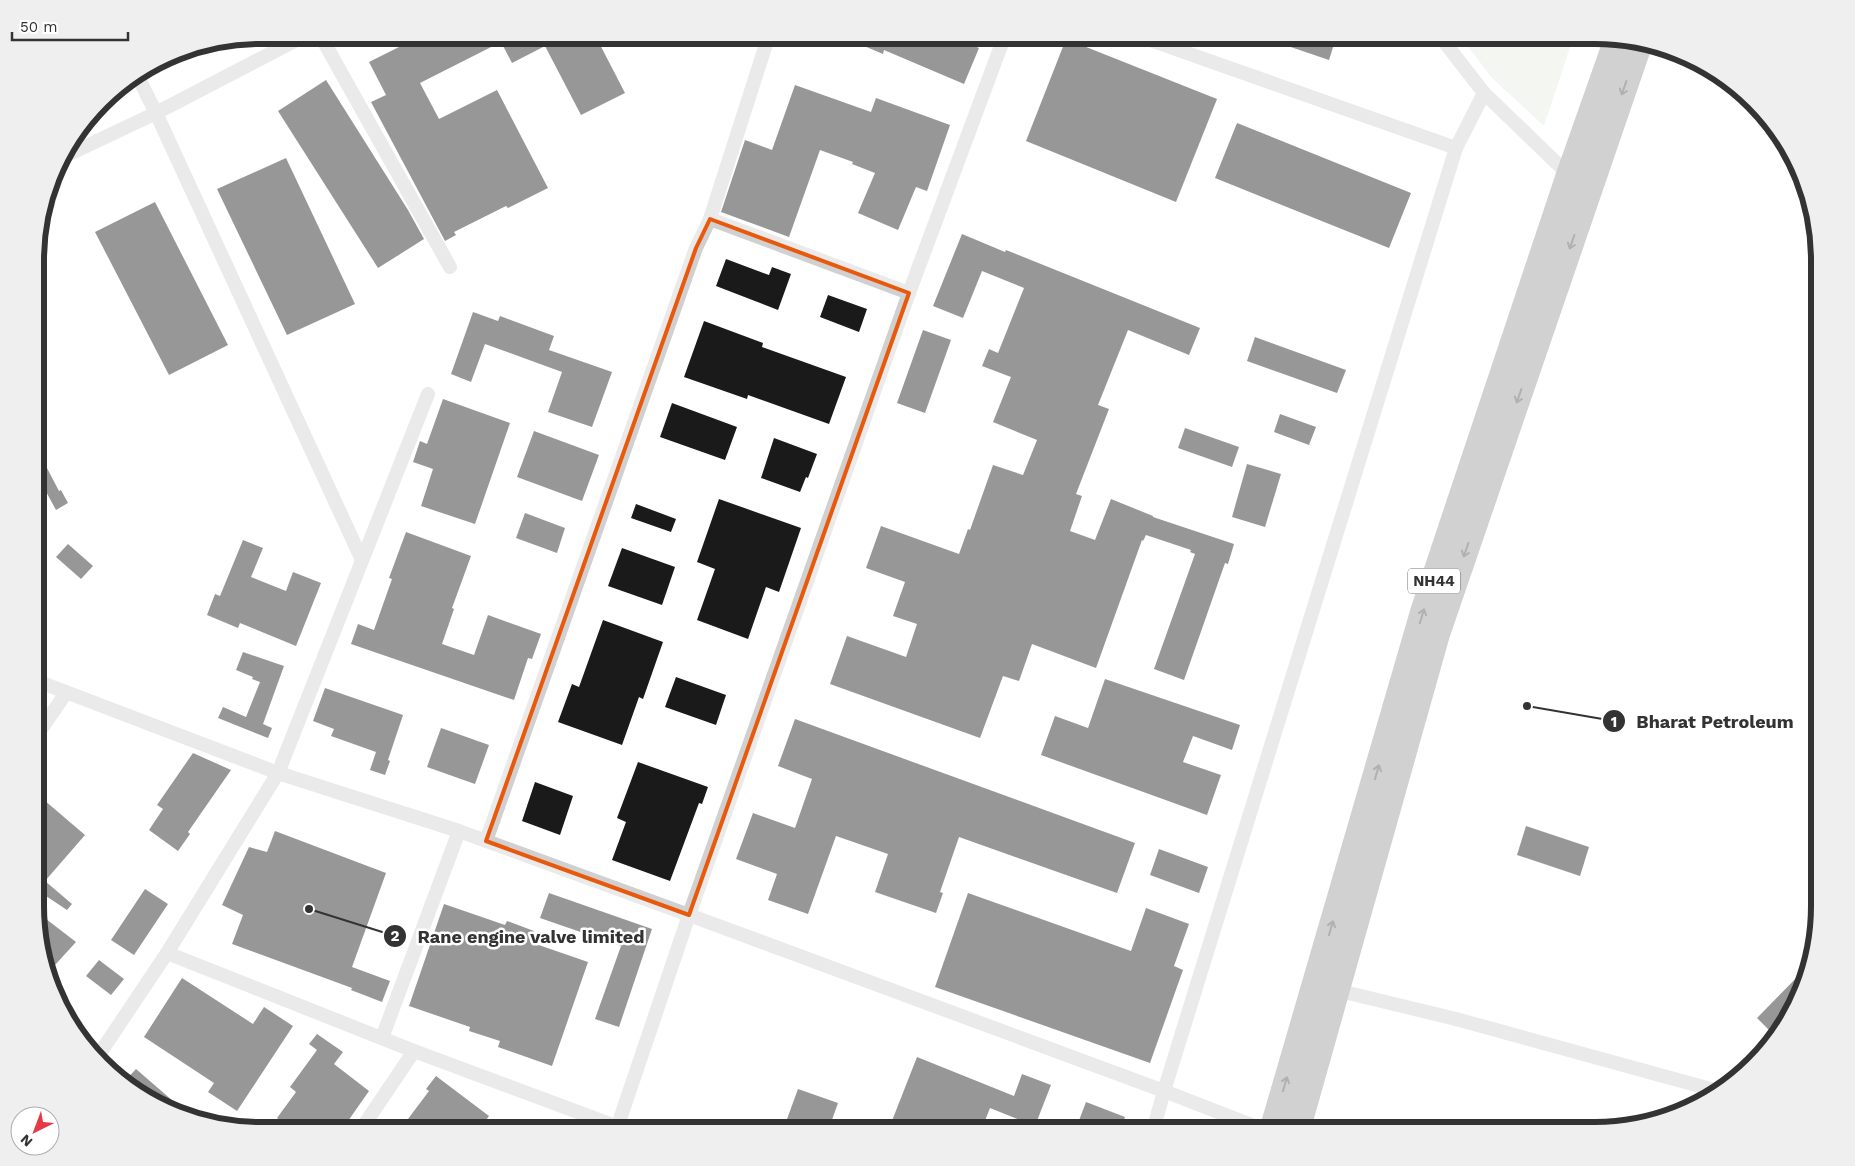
<svg xmlns="http://www.w3.org/2000/svg" width="1855" height="1166" font-family="'Work Sans',sans-serif">
<style>
.green{fill:#e6ecdf}
.building{fill:#1a1a1a}
.lines{fill:none;stroke-linecap:round;stroke-linejoin:round}
.street{stroke:#d0d0d0;stroke-width:14}
.highway{stroke:#9a9a9a;stroke-width:26}
.oneway{stroke:#525252}
.marked{fill:none;stroke:#e8590c;stroke-width:4;stroke-linejoin:round}
.labels{text-anchor:middle;stroke-width:5;stroke-linejoin:round;paint-order:stroke}
.shield{fill:#fff;stroke:#707070;stroke-width:1}
.shield-label{font-size:15px;font-weight:bold;fill:#333}
.rim{fill:none;stroke:#333;stroke-width:6}
.leader{fill:none;stroke:#333;stroke-width:2}
.callout-dot{fill:#333;stroke:#fff;stroke-width:2}
.mark-label{font-size:15px;text-anchor:middle;font-weight:bold;fill:#fff}
.callout-label{font-size:18px;text-anchor:middle;font-weight:bold;fill:#333;stroke:#fff;stroke-width:5;stroke-linejoin:round;paint-order:stroke}
</style>
<rect width="100%" height="100%" fill="#fff"/>
<polygon class="green" points="1459,35 1574,35 1544,126 1492,78"/>
<g class="building">
<polygon points="423,35 595,35 625,93 581,115 545,46 512,63 501,42 420,83 439,119 497,90 548,188 508,208 506,206 454,232 456,235 445,241 371,102 386,95 369,62"/>
<polygon points="838,35 948,35 979,48 964,84 884,50 883,54"/>
<polygon points="1262,35 1337,35 1329,60 1261,37"/>
<polygon points="1066,39 1217,99 1176,202 1026,141"/>
<polygon points="326,80 408,210 424,239 378,268 278,111"/>
<polygon points="795,85 871,112 876,98 950,125 927,191 916,187 898,230 858,213 875,173 852,164 853,162 820,150 789,237 721,212 745,140 772,150"/>
<polygon points="1237,123 1411,193 1389,248 1215,178"/>
<polygon points="286,158 355,304 287,335 217,189"/>
<polygon points="155,202 228,345 169,375 95,232"/>
<polygon points="962,234 1005,252 1006,250 1200,328 1189,355 1128,330 1098,405 1109,409 1076,494 1082,496 1070,531 1095,540 1111,499 1153,516 1153,517 1234,544 1228,564 1225,563 1184,680 1154,669 1195,554 1190,552 1191,550 1146,535 1143,541 1142,540 1096,668 1032,644 1019,681 1003,676 980,738 830,684 847,636 906,657 917,624 893,616 905,582 866,568 881,526 959,554 968,529 970,530 993,465 1023,475 1037,440 993,422 1011,377 982,366 989,349 998,353 1024,288 982,271 963,318 933,306"/>
<polygon points="726,259 769,275 772,267 791,274 778,310 716,286"/>
<polygon points="828,295 867,309 859,332 820,317"/>
<polygon points="473,312 498,321 500,316 554,336 549,350 612,372 592,427 548,412 562,372 485,344 471,382 451,374"/>
<polygon points="704,321 763,343 762,347 846,377 829,424 748,395 747,399 684,377"/>
<polygon points="923,330 951,340 925,413 897,403"/>
<polygon points="1255,337 1346,370 1337,393 1247,361"/>
<polygon points="443,399 510,423 475,524 421,506 433,469 413,462 420,441 427,444"/>
<polygon points="672,403 737,427 725,460 660,437"/>
<polygon points="1280,414 1316,427 1309,445 1274,432"/>
<polygon points="1185,428 1239,447 1232,467 1178,448"/>
<polygon points="534,431 599,455 582,501 517,477"/>
<polygon points="774,438 817,454 808,478 806,477 800,492 761,478"/>
<polygon points="37,449 59,491 61,490 68,503 56,510 37,475"/>
<polygon points="1247,464 1281,474 1265,527 1232,517"/>
<polygon points="719,499 801,528 779,592 766,587 748,639 697,620 715,569 697,562"/>
<polygon points="636,504 676,519 671,532 631,518"/>
<polygon points="525,513 565,528 557,553 516,538"/>
<polygon points="406,532 471,556 452,608 454,609 442,644 474,655 488,615 541,634 532,659 528,658 514,700 351,644 358,624 374,630 392,579 389,578"/>
<polygon points="243,540 263,548 251,577 286,591 293,572 321,583 296,646 240,623 238,628 207,615 215,594 220,596"/>
<polygon points="68,544 93,566 81,579 56,557"/>
<polygon points="622,548 675,567 662,605 608,586"/>
<polygon points="603,620 663,642 643,699 639,697 622,745 558,722 572,684 579,687"/>
<polygon points="243,652 284,666 263,724 272,728 268,738 218,718 223,707 246,717 260,682 252,679 253,677 236,670"/>
<polygon points="676,677 726,695 716,725 665,707"/>
<polygon points="1105,679 1240,725 1232,750 1193,736 1183,762 1221,775 1207,815 1041,755 1055,716 1088,728"/>
<polygon points="325,688 403,715 388,760 390,761 385,775 370,770 376,752 331,736 334,729 313,721"/>
<polygon points="795,719 1135,843 1117,893 959,837 940,892 943,893 936,913 875,892 888,854 836,836 808,914 768,900 777,874 736,859 753,813 795,828 812,779 778,766"/>
<polygon points="441,728 489,745 475,784 427,767"/>
<polygon points="193,753 231,770 188,832 190,834 178,851 149,830 163,809 157,805"/>
<polygon points="638,762 708,787 702,804 699,803 670,881 612,860 626,822 617,818"/>
<polygon points="535,782 573,796 560,835 522,821"/>
<polygon points="37,794 85,835 45,881 72,904 67,910 37,890"/>
<polygon points="1526,826 1589,847 1580,876 1517,855"/>
<polygon points="275,831 386,873 352,967 390,981 382,1002 351,990 352,988 232,944 243,915 222,905 249,847 267,852"/>
<polygon points="1159,849 1208,867 1199,893 1150,875"/>
<polygon points="145,889 168,904 134,955 111,940"/>
<polygon points="549,893 652,929 619,1027 595,1019 621,946 540,918"/>
<polygon points="968,893 1131,951 1146,908 1189,924 1174,966 1183,970 1150,1063 935,987"/>
<polygon points="444,904 505,925 507,921 534,931 530,942 588,962 552,1066 498,1047 500,1041 469,1031 470,1027 409,1006"/>
<polygon points="37,912 76,942 55,965 45,956 37,936"/>
<polygon points="99,960 124,979 111,995 86,976"/>
<polygon points="1811,963 1808,978 1782,1031 1776,1037 1757,1018"/>
<polygon points="182,978 253,1024 264,1007 293,1026 237,1111 208,1092 214,1083 144,1037"/>
<polygon points="317,1034 343,1052 334,1064 369,1091 341,1131 295,1131 277,1118 296,1092 290,1087 317,1050 309,1044"/>
<polygon points="917,1057 1014,1096 1022,1074 1051,1085 1035,1126 990,1108 981,1131 888,1131"/>
<polygon points="136,1069 188,1114 186,1116 135,1093 124,1082"/>
<polygon points="436,1076 489,1116 478,1131 399,1131 429,1091 426,1089"/>
<polygon points="798,1089 838,1103 828,1131 819,1131 787,1119"/>
<polygon points="1086,1102 1125,1117 1120,1131 1075,1131"/>
</g>
<g class="lines">
<g class="street">
<polyline points="320,35 450,267"/>
<polyline points="1136,35 1456,148 1484,93"/>
<polyline points="1439,35 1484,93 1569,175"/>
<polyline points="137,75 156,113 362,560"/>
<polyline points="59,159 156,113 306,35"/>
<polyline points="710,219 769,35"/>
<polyline points="37,681 278,773 459,831 689,915 1164,1091 1267,1131"/>
<polyline points="37,735 66,693"/>
<polyline points="486,841 696,248 710,219 909,293"/>
<polyline points="167,953 414,1051 629,1131"/>
<polyline points="1336,990 1456,1019 1718,1091"/>
<polyline points="382,1038 459,831"/>
<polyline points="98,1056 167,953 278,773 428,394"/>
<polyline points="360,1131 414,1051"/>
<polyline points="616,1131 689,915 909,293 1005,35"/>
<polyline points="1153,1131 1164,1091 1456,148"/>
</g>
<g class="highway">
<polyline points="1272,1131 1424,609 1569,175 1617,39"/>
<polyline points="1297,1131 1437,634 1640,42"/>
</g>
</g>
<defs><path id="oneway-shaft" d="M-6 0H5M1.5-3L5.5 0L1.5 3" fill="none" stroke-width="1.6" stroke-linecap="round" stroke-linejoin="round" transform="scale(1.25)"/></defs>
<g class="oneway">
<use href="#oneway-shaft" transform="translate(1624 88) rotate(109)"/>
<use href="#oneway-shaft" transform="translate(1572 242) rotate(109)"/>
<use href="#oneway-shaft" transform="translate(1519 396) rotate(109)"/>
<use href="#oneway-shaft" transform="translate(1466 550) rotate(109)"/>
<use href="#oneway-shaft" transform="translate(1422 616) rotate(-73)"/>
<use href="#oneway-shaft" transform="translate(1377 772) rotate(-74)"/>
<use href="#oneway-shaft" transform="translate(1331 928) rotate(-74)"/>
<use href="#oneway-shaft" transform="translate(1285 1084) rotate(-74)"/>
</g>
<path d="M0 0H1855V1166H0ZM710 219 909 293 689 915 486 841 696 248Z" fill="#fff" fill-opacity=".55" fill-rule="evenodd"/>
<path class="marked" d="M710 219 909 293 689 915 486 841 696 248Z"/>
<g class="labels">
<rect class="shield" x="1408" y="568.5" width="52" height="25" rx="4"/>
<g class="shield-label">
<text x="1434" y="586">NH44</text>
</g>
</g>
<path d="M0 0H1855V1166H0ZM260 44H1595A216 216 0 0 1 1811 260V906A216 216 0 0 1 1595 1122H260A216 216 0 0 1 44 906V260A216 216 0 0 1 260 44Z" fill="#efefef" fill-rule="evenodd"/>
<path class="rim" d="M260 44H1595A216 216 0 0 1 1811 260V906A216 216 0 0 1 1595 1122H260A216 216 0 0 1 44 906V260A216 216 0 0 1 260 44Z"/>
<path class="leader" d="M1527 706L1614 721M309 909L395 936"/>
<g class="callout-dot">
<circle cx="1527" cy="706" r="5"/>
<circle cx="309" cy="909" r="5"/>
<circle cx="1614" cy="721" r="12"/>
<circle cx="395" cy="936" r="12"/>
</g>
<g class="mark-label">
<text x="1614" y="727">1</text>
<text x="395" y="941">2</text>
</g>
<g class="callout-label">
<text x="1715" y="728">Bharat Petroleum</text>
<text x="531" y="943">Rane engine valve limited</text>
</g>
<g transform="translate(35 1131) rotate(222)"><circle r="24" fill="#ffffff" stroke="#adadad"/>
<path d="M0-4L9 19L0 12L-9 19Z" fill="#e63946"/>
<text y="-8" font-size="14" font-weight="bold" text-anchor="middle" fill="#333333">N</text>
</g>
<path d="M12 32v8h116v-8" fill="none" stroke="#333333" stroke-width="2.5"/>
<text x="20" y="32" font-size="15" fill="#333333" stroke="#ffffff" stroke-width="4" paint-order="stroke">50 m</text>
</svg>
